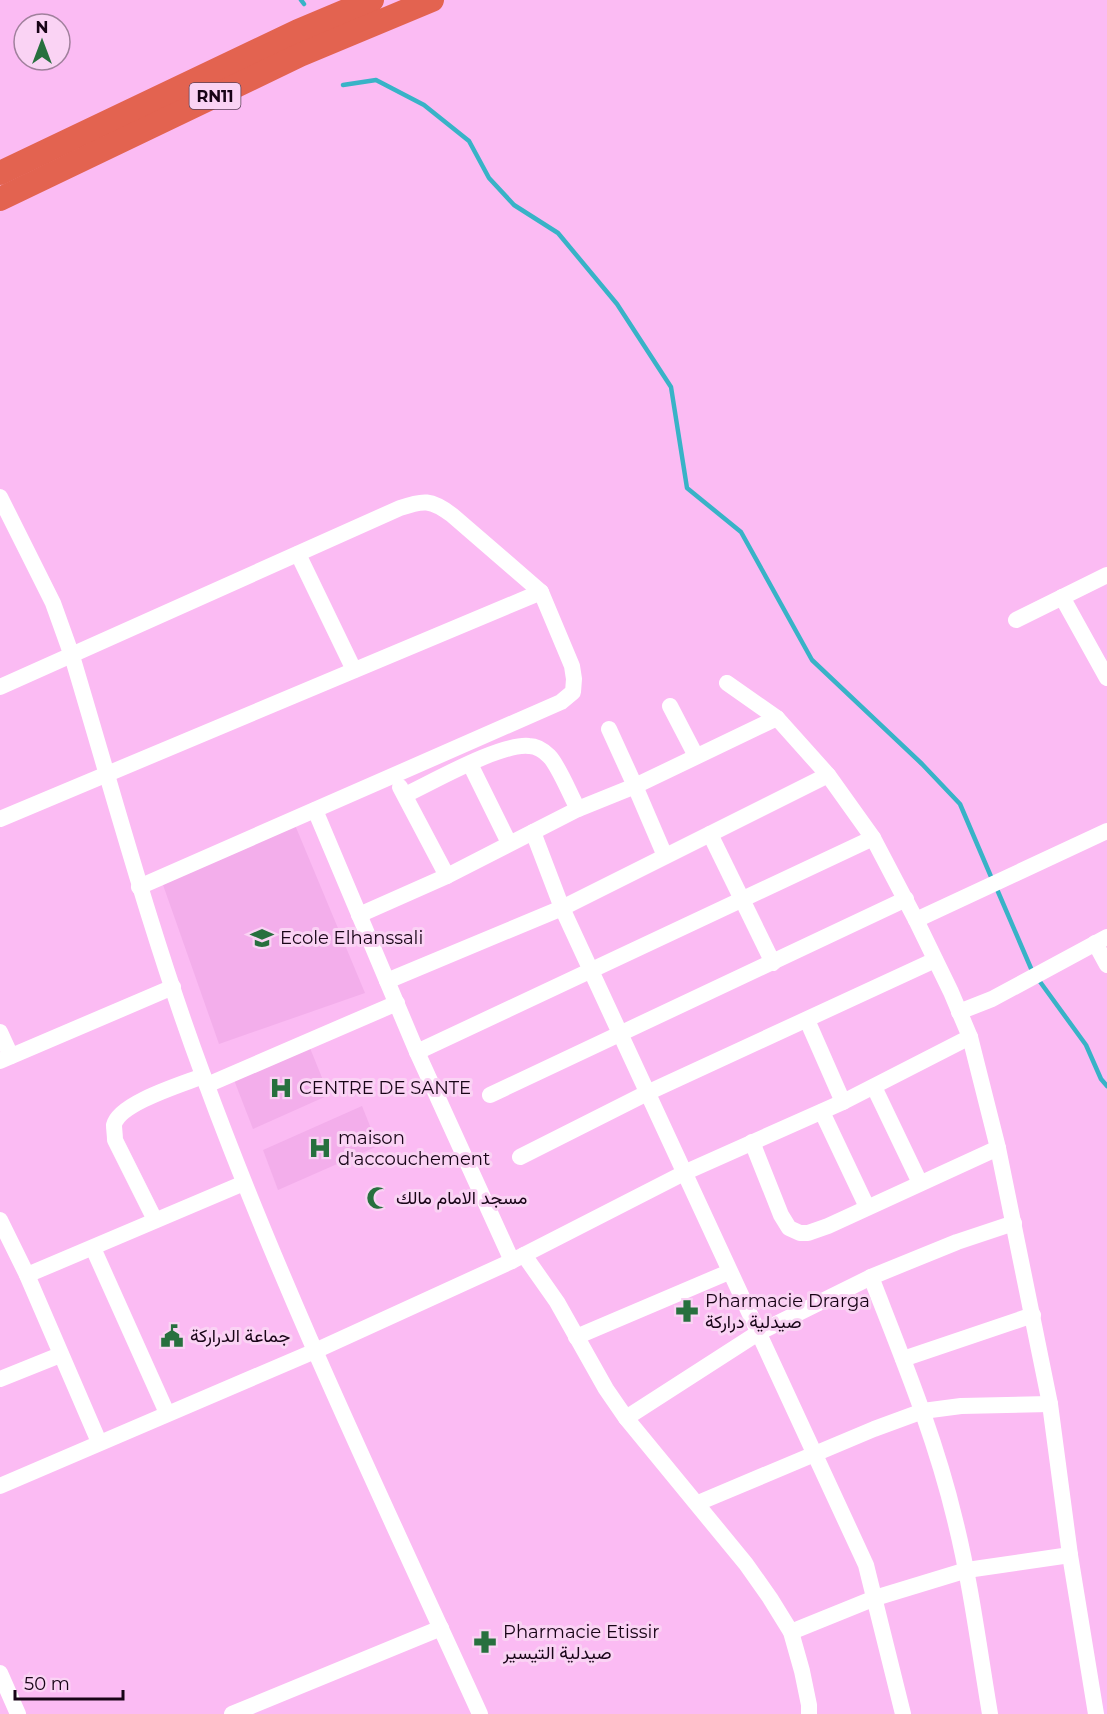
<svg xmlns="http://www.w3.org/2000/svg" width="1107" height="1714" font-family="Montserrat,Vazirmatn,sans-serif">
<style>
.built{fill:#f3aeeb}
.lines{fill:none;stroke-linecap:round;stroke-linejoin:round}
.stream{stroke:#38b3c7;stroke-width:4.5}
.minor{stroke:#fff;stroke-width:16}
.highway{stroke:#e36350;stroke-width:24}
.labels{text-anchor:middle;stroke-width:6;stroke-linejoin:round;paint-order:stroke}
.shield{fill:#fad3f4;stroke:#5c4259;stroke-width:1.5}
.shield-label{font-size:16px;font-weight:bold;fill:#180417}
.poi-label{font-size:18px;fill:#180417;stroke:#fad3f4;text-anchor:start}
</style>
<rect width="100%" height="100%" fill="#fbbbf3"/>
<g class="built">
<polygon points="295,825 365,993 219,1044 162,882"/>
<polygon points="310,1048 329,1095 253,1129 234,1080"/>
<polygon points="362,1106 378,1146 278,1190 263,1150"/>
</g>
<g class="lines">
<g class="stream">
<polyline points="301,0 304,4"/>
<polyline points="343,85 376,80 424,105 469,141 489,178 514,205 558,233 617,304 671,387 687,488 741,532 812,660 922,764 960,804 992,879"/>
<polyline points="996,887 1033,973"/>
<polyline points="1038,979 1086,1045 1101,1079 1107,1086"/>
</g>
<g class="minor">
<path d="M0 497 53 603 72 656C114 796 152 938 203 1075 283 1293 384 1503 480 1714"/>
<polyline points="298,554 354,670"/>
<polyline points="1062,597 1107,678"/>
<polyline points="1016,620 1107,575"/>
<polyline points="727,683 777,718 828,775 873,838 916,920 951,992 970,1037 998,1148 1050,1404 1070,1555 1096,1714"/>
<path d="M0 687 400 508C423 500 431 499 452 515L541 592 572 666 574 679 573 692 561 702 139 887"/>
<polyline points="670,706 696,756"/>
<polyline points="609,729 635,786 665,856"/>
<polyline points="470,764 509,843"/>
<polyline points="400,787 447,876"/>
<path d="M405 795C433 782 500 743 529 746 536 746 544 751 549 756 559 766 570 795 578 809"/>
<polyline points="315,810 417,1052 512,1261"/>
<polyline points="0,819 541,592"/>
<polyline points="533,832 562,908 866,1565 903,1714"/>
<polyline points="710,834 773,963"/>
<polyline points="359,915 447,876 578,809 635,786 777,718"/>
<polyline points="916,920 1107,831"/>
<polyline points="1095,943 1107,965"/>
<polyline points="387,981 562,908 828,775"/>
<polyline points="959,1012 992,999 1107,937"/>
<polyline points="807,1020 843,1102"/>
<polyline points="0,1032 11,1056"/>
<polyline points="417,1052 873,838"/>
<polyline points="0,1061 173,987"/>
<polyline points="207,1085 397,1003"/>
<polyline points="874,1087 920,1183"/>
<polyline points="490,1095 906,899"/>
<polyline points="822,1112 867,1207"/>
<polyline points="752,1142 781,1215 789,1228 800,1233 808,1233 828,1226 998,1148"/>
<polyline points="520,1157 647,1093 935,960"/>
<polyline points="0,1220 27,1275 99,1442"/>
<path d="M155 1220 115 1140C115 1135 114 1129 114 1125 119 1103 183 1084 203 1076"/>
<polyline points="93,1248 167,1413"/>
<polyline points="524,1255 557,1302 606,1389 626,1418 746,1564 770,1598 791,1632 802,1671 809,1705 809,1714"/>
<polyline points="27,1275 244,1183"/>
<path d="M871 1277C902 1357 935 1436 955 1520 971 1584 979 1649 990 1714"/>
<polyline points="576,1337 729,1272"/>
<polyline points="903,1359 1033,1315"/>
<polyline points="0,1379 60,1355"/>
<polyline points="626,1418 758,1333 871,1277 957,1242 1014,1223"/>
<polyline points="0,1486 315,1351 512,1261 686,1172 843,1102 970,1037"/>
<polyline points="698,1503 874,1429 923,1411 961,1406 1050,1404"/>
<polyline points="791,1632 875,1598 967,1570 1070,1555"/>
<polyline points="0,1673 18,1714"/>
<polyline points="232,1714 441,1628"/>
</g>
<g class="highway">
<polyline points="0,173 298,31 372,0"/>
<polyline points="0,199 300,55 432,0"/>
</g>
</g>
<defs>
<g id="school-bare" transform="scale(1.8)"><path d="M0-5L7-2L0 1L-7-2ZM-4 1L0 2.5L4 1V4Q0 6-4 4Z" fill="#27703e" stroke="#fad3f4" stroke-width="2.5" paint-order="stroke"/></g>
<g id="hospital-bare" transform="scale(1.8)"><path d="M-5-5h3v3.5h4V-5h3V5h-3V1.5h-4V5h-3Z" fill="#27703e" stroke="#fad3f4" stroke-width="2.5" paint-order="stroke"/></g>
<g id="mosque-bare" transform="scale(1.8)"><path d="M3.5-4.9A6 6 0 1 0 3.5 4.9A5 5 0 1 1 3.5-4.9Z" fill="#27703e" stroke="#fad3f4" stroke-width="2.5" paint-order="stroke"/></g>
<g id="pharmacy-bare" transform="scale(1.8)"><path d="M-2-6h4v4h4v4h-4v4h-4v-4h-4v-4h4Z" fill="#27703e" stroke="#fad3f4" stroke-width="2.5" paint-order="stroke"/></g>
<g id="civic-bare" transform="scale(1.8)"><path d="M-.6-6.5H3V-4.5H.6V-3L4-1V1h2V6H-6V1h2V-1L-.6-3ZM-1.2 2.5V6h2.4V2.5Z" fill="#27703e" stroke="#fad3f4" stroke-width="2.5" paint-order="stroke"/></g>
</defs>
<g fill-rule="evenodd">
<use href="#school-bare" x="262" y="938"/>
<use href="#hospital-bare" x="281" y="1088"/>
<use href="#hospital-bare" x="320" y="1148"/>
<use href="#mosque-bare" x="378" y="1198"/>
<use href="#pharmacy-bare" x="687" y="1311"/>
<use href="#civic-bare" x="172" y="1336"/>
<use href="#pharmacy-bare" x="485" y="1642"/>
</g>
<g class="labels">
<rect class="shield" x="189.5" y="83" width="51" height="26" rx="4.5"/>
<g class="shield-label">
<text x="215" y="102">RN11</text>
</g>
<g class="poi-label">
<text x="280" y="944">Ecole Elhanssali</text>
<text x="299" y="1094">CENTRE DE SANTE</text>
<text x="338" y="1144">maison<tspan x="338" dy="21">d'accouchement</tspan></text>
<text x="396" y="1204">مسجد الامام مالك</text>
<text x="705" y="1307">Pharmacie Drarga<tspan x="705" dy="21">صيدلية دراركة</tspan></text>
<text x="190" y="1342">جماعة الدراركة</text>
<text x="503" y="1638">Pharmacie Etissir<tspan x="503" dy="21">صيدلية التيسير</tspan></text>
</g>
</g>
<g transform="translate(42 42)"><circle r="28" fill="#fad3f4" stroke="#a0809c" stroke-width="1.5"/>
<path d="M0-4.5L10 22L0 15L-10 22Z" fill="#27703e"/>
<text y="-9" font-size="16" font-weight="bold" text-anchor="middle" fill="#180417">N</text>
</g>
<path d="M15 1690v9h108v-9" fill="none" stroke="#180417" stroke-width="3"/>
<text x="24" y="1690" font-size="18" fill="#180417" stroke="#fad3f4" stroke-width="4.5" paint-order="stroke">50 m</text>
</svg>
